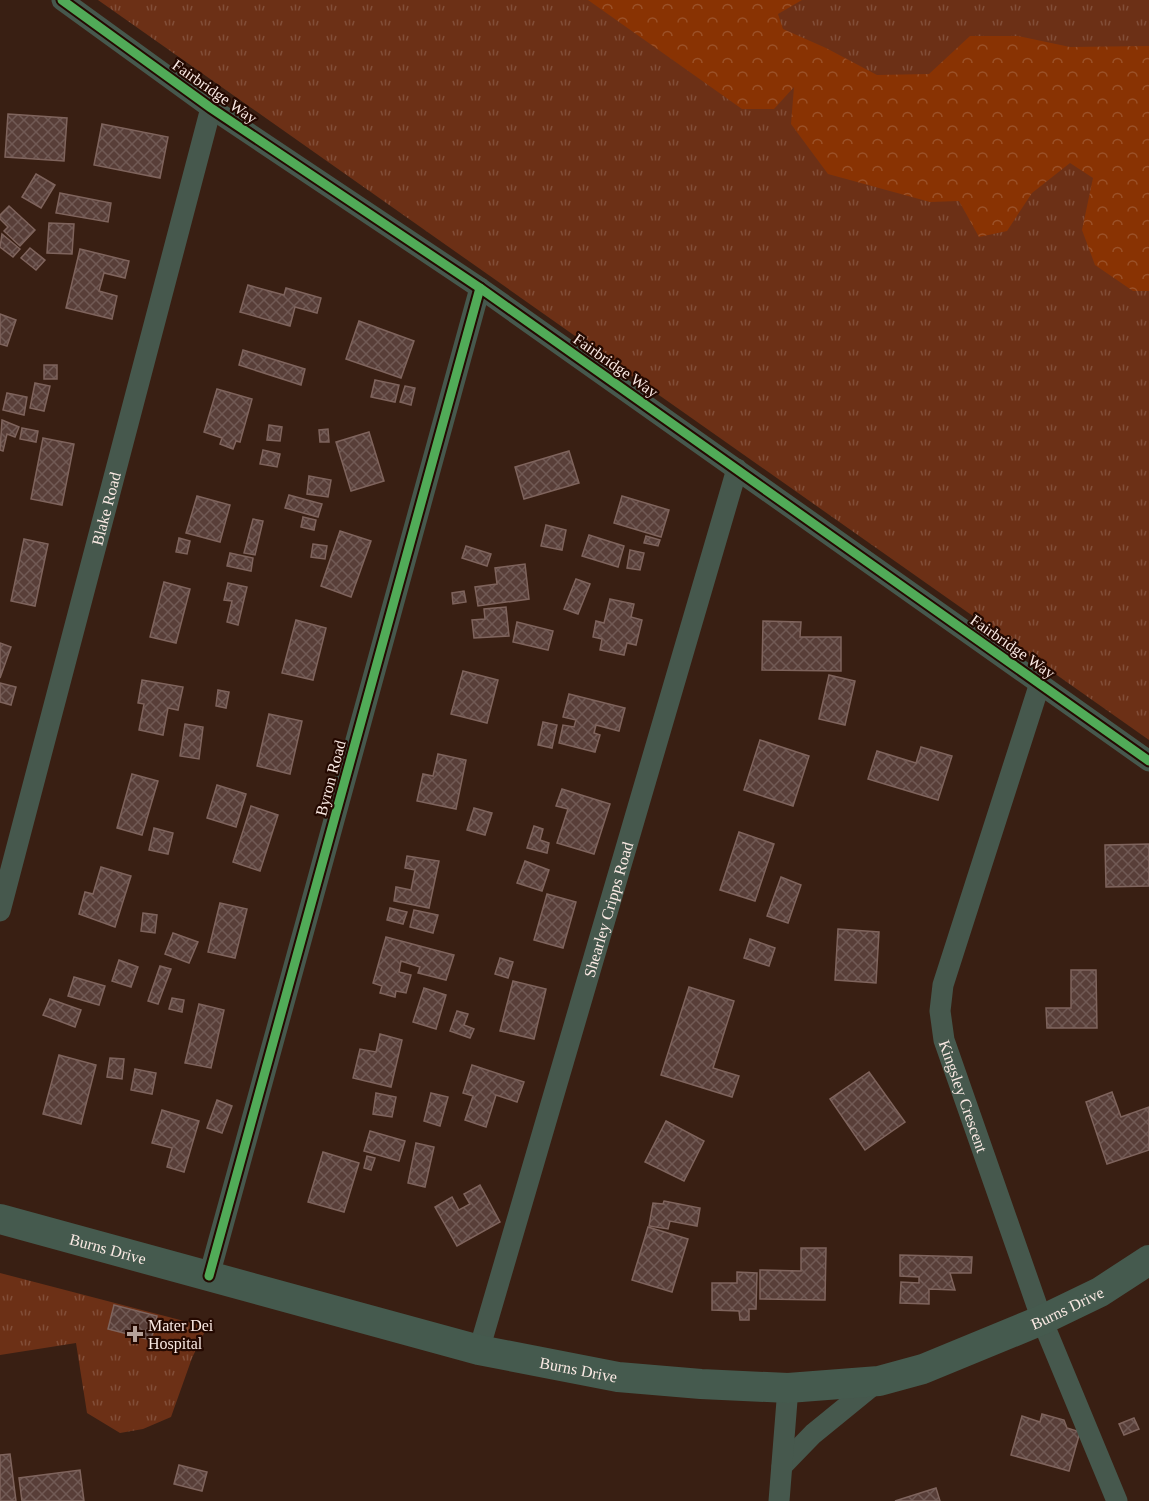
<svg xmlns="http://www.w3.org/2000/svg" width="1149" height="1501" font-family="Georgia,serif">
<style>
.grass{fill:url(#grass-tufts)}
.forest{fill:url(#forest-crowns)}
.building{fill:url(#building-cross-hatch);stroke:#7f645d;stroke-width:1.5}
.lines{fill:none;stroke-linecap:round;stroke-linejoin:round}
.minor{stroke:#46584d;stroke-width:21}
.secondary{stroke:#455a4e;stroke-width:30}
.cycleway-casing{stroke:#240901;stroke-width:13}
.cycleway{stroke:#51ab58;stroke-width:9}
.poi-dot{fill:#b6a29a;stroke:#240901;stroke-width:2}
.labels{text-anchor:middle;stroke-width:4.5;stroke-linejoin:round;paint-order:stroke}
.street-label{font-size:16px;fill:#fae9e3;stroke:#240901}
.poi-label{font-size:16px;fill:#fae9e3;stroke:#240901;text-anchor:start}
</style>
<defs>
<pattern id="grass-tufts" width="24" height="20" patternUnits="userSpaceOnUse" patternTransform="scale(1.5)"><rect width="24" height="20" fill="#6c3016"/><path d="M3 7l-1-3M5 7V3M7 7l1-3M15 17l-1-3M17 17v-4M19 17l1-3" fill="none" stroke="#824e38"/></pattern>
<pattern id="forest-crowns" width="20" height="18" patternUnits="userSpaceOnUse" patternTransform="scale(1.5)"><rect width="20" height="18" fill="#893303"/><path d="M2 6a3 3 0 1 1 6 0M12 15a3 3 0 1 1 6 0" fill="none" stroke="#9b5128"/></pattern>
<pattern id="building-cross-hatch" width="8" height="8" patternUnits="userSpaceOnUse" patternTransform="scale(1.5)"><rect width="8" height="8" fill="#583e38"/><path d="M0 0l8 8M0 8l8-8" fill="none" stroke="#715a55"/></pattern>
</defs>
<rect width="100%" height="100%" fill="#391f13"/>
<g class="grass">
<polygon points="98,0 1149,0 1149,740"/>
<polygon points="0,1273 207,1327 192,1358 171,1417 143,1429 120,1433 87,1413 76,1343 0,1355"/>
</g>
<polygon class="forest" points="588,0 802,0 778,14 783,29 826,48 877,75 929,74 970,36 1018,36 1070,47 1149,46 1149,291 1133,291 1095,265 1082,230 1093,178 1070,163 1032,193 1007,231 979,237 959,201 930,202 828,174 791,124 794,87 774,109 742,109"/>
<g class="building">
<polygon points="8,114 67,118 64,161 5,157"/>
<polygon points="102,124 168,137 160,178 94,165"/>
<polygon points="36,174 55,185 41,208 22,197"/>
<polygon points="60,193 111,203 108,222 56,213"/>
<polygon points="9,206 35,230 20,246 4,231 8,227 0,219 0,215"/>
<polygon points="49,223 74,224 72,254 47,253"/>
<polygon points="2,234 20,249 13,257 0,247"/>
<polygon points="30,248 45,260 36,270 21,258"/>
<polygon points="80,249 129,261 125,278 104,273 99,291 117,296 112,319 66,308"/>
<polygon points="248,285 284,295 286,288 321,298 317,313 295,307 290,326 240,312"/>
<polygon points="0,314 16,320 7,346 0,344"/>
<polygon points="359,321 414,341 401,378 346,359"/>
<polygon points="243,350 305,369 301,385 239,365"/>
<rect x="44" y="365" width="13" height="14"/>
<polygon points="375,380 399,385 395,402 371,397"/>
<polygon points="35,383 50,386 44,411 30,408"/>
<polygon points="405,386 415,388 411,405 400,402"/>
<polygon points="217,389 252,399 240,442 236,441 233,449 220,444 222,438 204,432"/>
<polygon points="7,393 27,397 24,415 3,410"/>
<polygon points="2,420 19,427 15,437 7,434 3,451 0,450"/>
<polygon points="269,425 282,427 280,441 267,440"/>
<polygon points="22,428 38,431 36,442 20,439"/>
<polygon points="328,429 329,442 320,442 319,430"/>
<polygon points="369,432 384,481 351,491 336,442"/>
<polygon points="43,438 74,444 62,505 31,499"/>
<polygon points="263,450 280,454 277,467 260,464"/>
<polygon points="569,451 579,483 524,499 515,467"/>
<polygon points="309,476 331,480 328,497 307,494"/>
<polygon points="289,495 322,504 318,517 285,508"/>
<polygon points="197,496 230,505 220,542 186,533"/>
<polygon points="622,496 669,510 661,537 614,523"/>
<polygon points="303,517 316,520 314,530 301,527"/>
<polygon points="253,519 263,521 255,555 244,553"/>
<polygon points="546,525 566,530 562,550 541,546"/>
<polygon points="340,531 371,541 351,597 321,586"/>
<polygon points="589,535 624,546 618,567 582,556"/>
<polygon points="646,536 660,540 658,546 644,543"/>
<polygon points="179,538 190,541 187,554 176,552"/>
<polygon points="24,539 48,544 35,606 11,601"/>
<polygon points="313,544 327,546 325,559 311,557"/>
<polygon points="466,546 491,554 487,566 462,558"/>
<polygon points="630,550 644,553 640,570 627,568"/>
<polygon points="230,553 253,558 251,571 227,566"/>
<polygon points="525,564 529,599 478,606 475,587 497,584 495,568"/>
<polygon points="576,579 590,584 578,614 564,609"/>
<polygon points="164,582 190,589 176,643 150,637"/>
<polygon points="228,583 247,587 238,625 227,622 232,601 224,600"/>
<polygon points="464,591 466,602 453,604 452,593"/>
<polygon points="610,599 634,604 631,617 642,620 636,645 627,643 624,655 600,650 602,639 593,637 596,621 604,623"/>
<polygon points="506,607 509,636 474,638 472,620 485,619 484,609"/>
<polygon points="296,620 326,628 313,680 282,673"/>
<polygon points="763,621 801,622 800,637 841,637 841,671 762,670"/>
<polygon points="517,622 553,631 548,650 513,642"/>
<polygon points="0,643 11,647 0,678"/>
<polygon points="463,671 498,680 487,723 451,714"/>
<polygon points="829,675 855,681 845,725 819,719"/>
<polygon points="142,680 183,687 178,710 168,708 163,735 139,730 144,704 138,703"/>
<polygon points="0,683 16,687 11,705 0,702"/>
<polygon points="218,690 229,692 226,708 216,706"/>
<polygon points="569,694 625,708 619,731 596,725 594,733 600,735 595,752 559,743 563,725 574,727 576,720 563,717"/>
<polygon points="269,714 302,721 290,774 257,766"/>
<polygon points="543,722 557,725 552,748 538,745"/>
<polygon points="185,724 203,727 199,759 180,756"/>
<polygon points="760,740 809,756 793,806 744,790"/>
<polygon points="921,747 952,756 938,800 868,779 877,751 916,763"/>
<polygon points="438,754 466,760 456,809 417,801 423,774 433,776"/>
<polygon points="132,774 158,781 142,835 117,828"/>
<polygon points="217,785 246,794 236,827 207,818"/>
<polygon points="562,789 610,804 594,854 557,843 568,809 556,806"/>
<polygon points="251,806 278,815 260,871 233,862"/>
<polygon points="474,808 492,813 485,835 467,830"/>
<polygon points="534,826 543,829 540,840 549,843 547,853 527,848"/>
<polygon points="154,828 173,833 168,854 149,850"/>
<polygon points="739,832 774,844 755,901 720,890"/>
<polygon points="1149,844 1149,886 1106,887 1105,845"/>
<polygon points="407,856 439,861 429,908 394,901 396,887 411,890 415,870 405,868"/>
<polygon points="525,861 549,870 542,891 517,883"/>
<polygon points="101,867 131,876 115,927 79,914 85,892 93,894"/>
<polygon points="781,877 801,885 788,923 767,916"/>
<polygon points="547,894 576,902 563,948 534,940"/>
<polygon points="220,903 247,909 235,958 208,952"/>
<polygon points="390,908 407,912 403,924 387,920"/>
<polygon points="414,910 438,915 433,933 410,927"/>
<polygon points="143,913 157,915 155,933 141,931"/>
<polygon points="838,929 879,932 876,983 835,980"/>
<polygon points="173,933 198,942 189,963 165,954"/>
<polygon points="386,937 454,955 446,980 418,973 420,967 401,961 399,972 411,975 406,993 396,991 395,997 380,993 382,986 373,983"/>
<polygon points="750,939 775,948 769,966 744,958"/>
<polygon points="500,958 513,962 508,978 495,974"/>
<polygon points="119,960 138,967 131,987 112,981"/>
<polygon points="160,966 171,969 158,1004 148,1001"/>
<polygon points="1071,970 1096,970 1097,1028 1047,1028 1046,1008 1071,1008"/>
<polygon points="74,977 105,986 99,1005 68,996"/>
<polygon points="513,981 546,989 534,1039 500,1031"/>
<polygon points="689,987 734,1001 713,1068 739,1076 732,1097 661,1075"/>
<polygon points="424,988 446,995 436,1029 413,1022"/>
<polygon points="172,998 184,1000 182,1012 169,1009"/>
<polygon points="50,999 81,1010 75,1027 43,1015"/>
<polygon points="199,1004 224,1010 211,1068 185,1063"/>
<polygon points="457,1011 468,1014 464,1025 474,1029 470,1038 450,1031"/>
<polygon points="380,1034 402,1040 391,1087 353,1078 360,1049 376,1052"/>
<polygon points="59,1055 96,1065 81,1124 43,1114"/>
<polygon points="110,1058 124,1059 122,1079 107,1077"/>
<polygon points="472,1065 524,1082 517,1102 496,1095 486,1127 465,1120 473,1096 463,1093"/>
<polygon points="135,1069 156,1073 152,1094 131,1090"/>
<polygon points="869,1072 905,1122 865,1150 830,1099"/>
<polygon points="1112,1092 1121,1117 1149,1107 1149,1150 1107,1164 1086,1102"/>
<polygon points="376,1093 396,1097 392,1117 373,1114"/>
<polygon points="431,1093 448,1097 440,1126 424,1121"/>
<polygon points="217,1100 232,1106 222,1133 207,1128"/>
<polygon points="162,1110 199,1121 184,1172 167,1167 172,1148 152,1143"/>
<polygon points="666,1121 704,1141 684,1181 645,1162"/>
<polygon points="370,1131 405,1141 399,1161 364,1151"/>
<polygon points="416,1143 434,1147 425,1187 408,1183"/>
<polygon points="323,1152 359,1163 344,1212 308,1202"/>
<polygon points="367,1156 375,1158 371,1170 364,1168"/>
<polygon points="480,1185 500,1222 457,1246 435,1207 452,1197 459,1210 470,1204 464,1194"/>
<polygon points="664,1201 700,1208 697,1226 670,1221 668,1229 649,1226 653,1203 663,1204"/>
<polygon points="648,1227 688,1239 672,1292 632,1280"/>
<polygon points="801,1248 826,1248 825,1300 760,1299 760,1270 801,1271"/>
<polygon points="900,1255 972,1257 971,1273 950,1273 955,1290 929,1289 929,1304 900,1303 901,1282 919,1283 919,1277 900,1276"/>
<polygon points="737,1272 757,1273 756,1309 749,1309 749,1320 740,1320 739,1311 712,1310 712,1283 737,1283"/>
<polygon points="114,1305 157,1316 151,1340 108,1329"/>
<polygon points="1042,1414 1064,1420 1067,1428 1080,1432 1069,1471 1011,1455 1022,1416 1040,1422"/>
<polygon points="1134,1418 1139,1429 1124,1435 1119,1424"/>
<polygon points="10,1454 16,1501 0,1501 0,1455"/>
<polygon points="179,1465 207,1472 202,1491 174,1484"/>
<polygon points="80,1470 84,1501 22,1501 19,1478"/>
<polygon points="936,1488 940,1501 895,1501"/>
</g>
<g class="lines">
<g class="minor">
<polyline points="62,0 211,108 480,288 1149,761"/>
<path id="s1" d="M1040 683 943 985 940 1011 944 1040 1042 1320 1117 1501"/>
<path id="s2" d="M0 911 211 108"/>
<polyline points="209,1276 480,288"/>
<path id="s3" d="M479 1350 737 469"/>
<polyline points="782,1466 813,1434 878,1381"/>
<polyline points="779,1501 788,1388"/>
</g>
<path class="secondary" id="s4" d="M0 1219 479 1350 618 1377 701 1384 788 1388 879 1381 923 1369 1042 1320 1100 1292 1149 1260"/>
<g class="cycleway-casing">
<g id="cycleway">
<polyline points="62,0 211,108 480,288 1149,761"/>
<polyline points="209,1276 480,288"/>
</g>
</g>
<use href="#cycleway" class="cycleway"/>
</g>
<path class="poi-dot" d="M132 1325h6v6h6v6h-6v6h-6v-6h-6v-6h6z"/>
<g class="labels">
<g class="street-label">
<text transform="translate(215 91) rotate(35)" y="6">Fairbridge Way</text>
<text transform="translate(616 365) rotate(35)" y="6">Fairbridge Way</text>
<text dy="6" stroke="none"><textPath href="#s2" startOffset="416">Blake Road</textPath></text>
<text transform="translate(1013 646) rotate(35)" y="6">Fairbridge Way</text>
<text transform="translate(330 778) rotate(-75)" y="6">Byron Road</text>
<text dy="6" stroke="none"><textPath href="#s3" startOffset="459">Shearley Cripps Road</textPath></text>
<text dy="6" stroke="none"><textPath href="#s1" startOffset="432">Kingsley Crescent</textPath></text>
<text dy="6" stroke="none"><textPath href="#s4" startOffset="112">Burns Drive</textPath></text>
<text dy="6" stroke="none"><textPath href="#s4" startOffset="1102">Burns Drive</textPath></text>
<text dy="6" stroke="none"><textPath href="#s4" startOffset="598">Burns Drive</textPath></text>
</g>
<g class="poi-label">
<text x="148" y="1331">Mater Dei<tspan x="148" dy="18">Hospital</tspan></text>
</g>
</g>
</svg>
